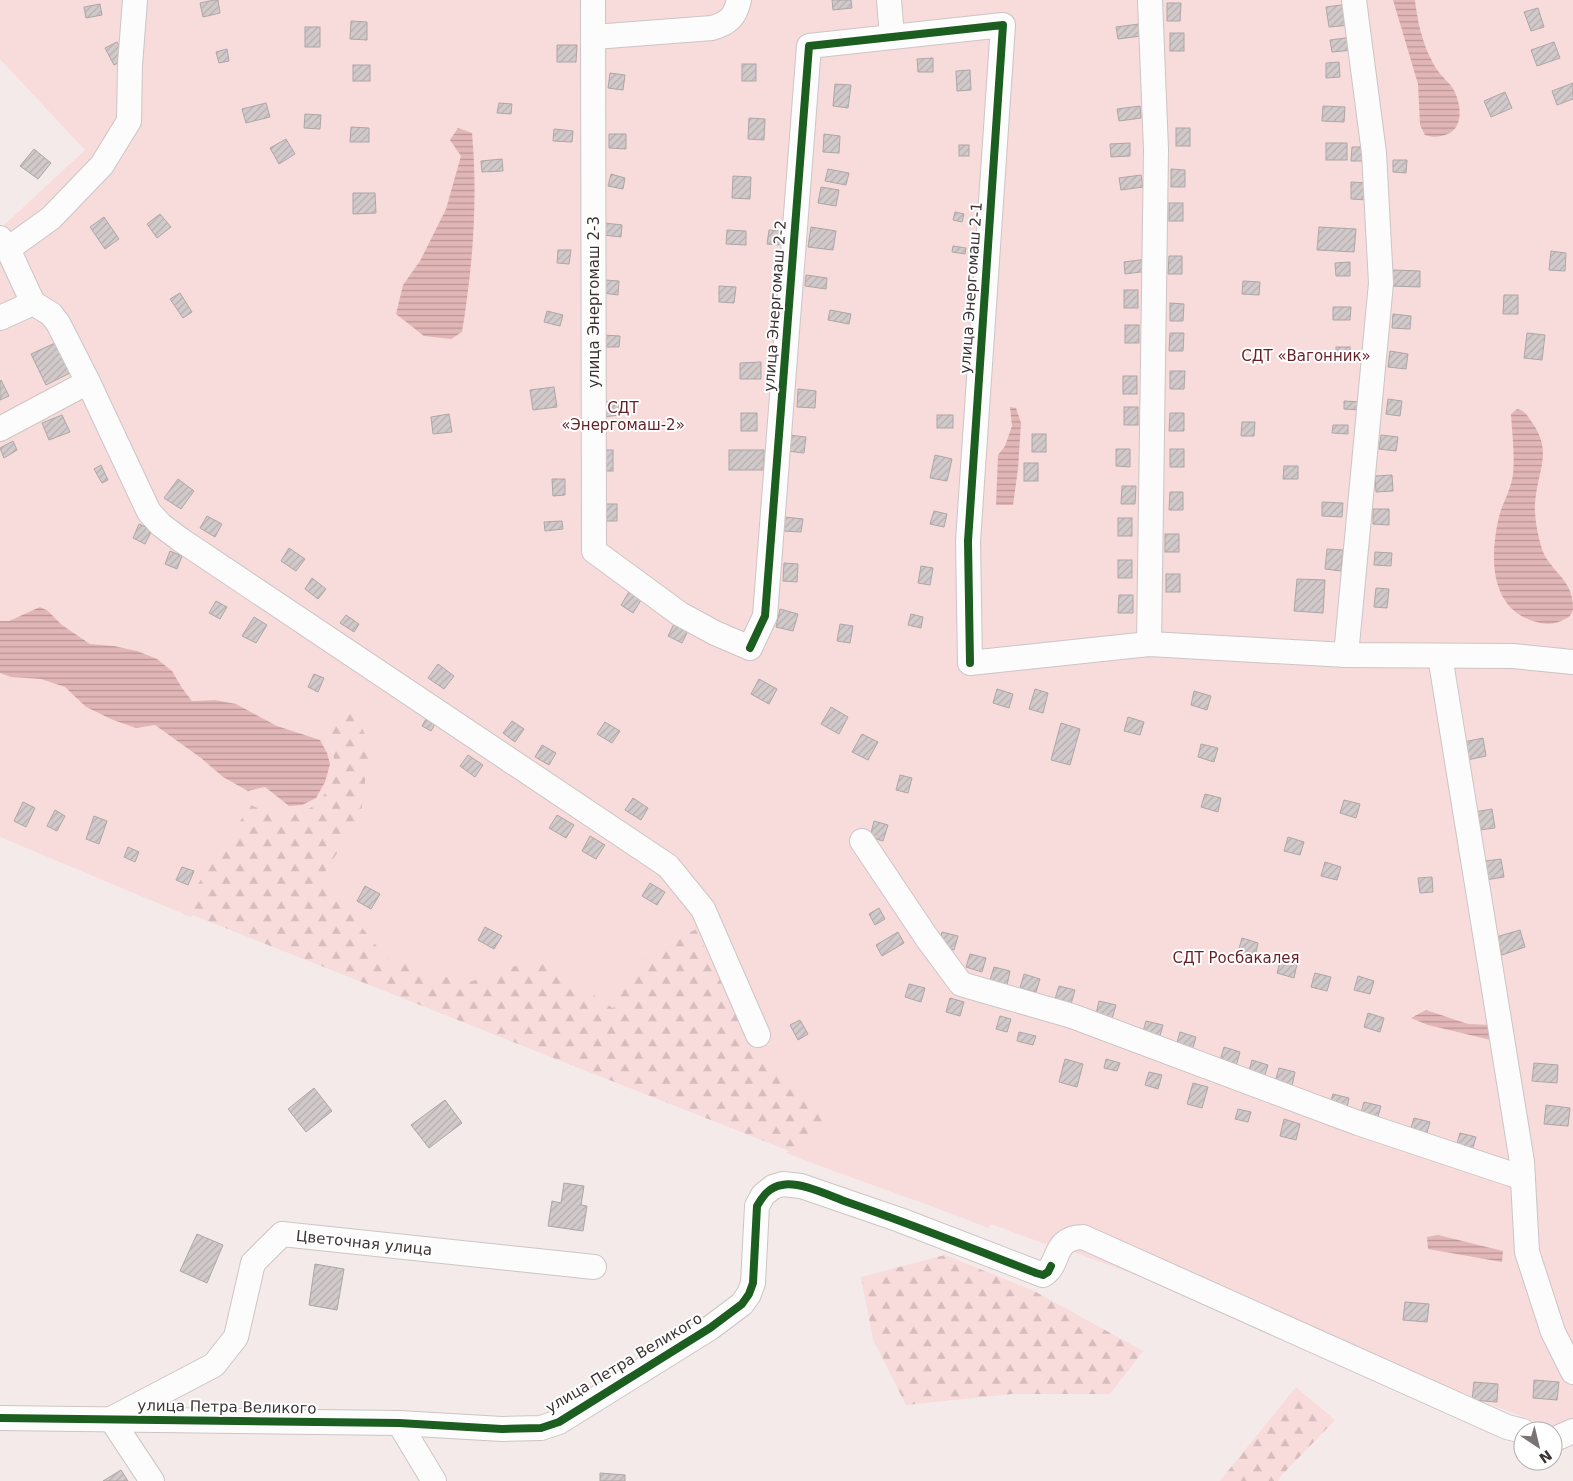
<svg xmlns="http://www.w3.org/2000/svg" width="1573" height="1481" font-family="'DejaVu Sans',sans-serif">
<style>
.forest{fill:url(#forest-firs)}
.garden{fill:#f8dbdb}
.water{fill:url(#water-rules)}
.building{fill:url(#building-hatch);stroke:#aea6a6}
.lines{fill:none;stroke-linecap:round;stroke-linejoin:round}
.minor-casing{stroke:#cdc5c5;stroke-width:26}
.minor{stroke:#fdfcfc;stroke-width:24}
.cycleway-casing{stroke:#fff;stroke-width:11}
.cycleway{stroke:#1b5e20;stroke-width:8}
.labels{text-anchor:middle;stroke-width:4;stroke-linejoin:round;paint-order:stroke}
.street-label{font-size:15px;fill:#3b3333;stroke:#fff}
.park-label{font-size:15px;fill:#651f27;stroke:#fff}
</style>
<defs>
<pattern id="forest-firs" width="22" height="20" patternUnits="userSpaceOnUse" patternTransform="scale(1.25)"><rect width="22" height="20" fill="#f8dbdb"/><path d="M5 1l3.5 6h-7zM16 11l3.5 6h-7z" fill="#d6bcbc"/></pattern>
<pattern id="water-rules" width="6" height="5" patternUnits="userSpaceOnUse" patternTransform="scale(1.25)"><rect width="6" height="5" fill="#e2b6b6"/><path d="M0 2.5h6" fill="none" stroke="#b89595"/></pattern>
<pattern id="building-hatch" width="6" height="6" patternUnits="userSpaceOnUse" patternTransform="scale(1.25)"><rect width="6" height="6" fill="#d2caca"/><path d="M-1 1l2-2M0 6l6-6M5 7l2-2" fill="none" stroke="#b5aeae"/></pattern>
</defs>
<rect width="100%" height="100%" fill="#f4eaea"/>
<g class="forest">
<polygon points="353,708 370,745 361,815 323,877 466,983 540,957 613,1008 645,954 696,929 759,1057 829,1116 789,1151 263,943 193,915 191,917 179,912 251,804 281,819 303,811 319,803 333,752 325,737"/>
<polygon points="945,1255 1034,1291 1143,1351 1110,1394 1012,1394 906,1405 873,1339 861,1277"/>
<polygon points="1296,1387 1335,1420 1280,1477 1278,1481 1220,1481"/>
</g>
<path class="garden" d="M0 0H1573V1447L1559 1431 1524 1417 1057 1246H1051L991 1224 988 1228C921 1201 853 1179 786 1153L829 1116 759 1057 696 929 645 954 613 1008 540 957 466 983 386 958 322 877 361 815 370 745 353 708 325 737C337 759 339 769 326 792 323 796 321 801 317 804 306 811 293 815 281 819L251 805 179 912 0 837V673L11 677 41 679 65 687 86 707 113 720 136 728 155 725 201 758 223 777 248 791 265 787 289 806 320 740 277 726 236 704 215 700 192 701 182 688 137 651 114 646 90 644 62 625 48 611 23 615 9 621H0V229L85 150 0 59Z"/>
<g class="water">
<path d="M1393 0H1415C1417 19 1422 42 1431 59 1434 66 1439 73 1444 78 1446 81 1450 84 1452 87 1460 99 1465 124 1450 133 1442 137 1433 138 1425 135L1420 125 1418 84Z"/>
<path d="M458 128 472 133C478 200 473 265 462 332L451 339 424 336 396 314 403 285 420 261 446 209 461 156 450 140Z"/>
<polygon points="1010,407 1016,408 1021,423 1018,469 1013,505 996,505 998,455 1005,446 1012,426"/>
<path d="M1517 409C1524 410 1527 415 1531 421 1554 452 1537 470 1535 504 1534 517 1539 544 1545 556 1556 575 1573 582 1573 607 1573 613 1570 617 1565 619 1554 625 1545 625 1533 621 1490 607 1490 558 1498 521 1501 505 1511 491 1513 474 1515 454 1512 434 1511 414Z"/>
<polygon points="40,607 48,611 62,625 90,644 114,646 137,651 157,659 172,671 182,688 192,701 215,700 236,704 277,726 320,740 327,753 330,764 325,782 316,798 302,805 289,806 265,787 248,791 223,777 201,758 155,725 136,728 113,720 86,707 65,687 41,679 11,677 0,673 0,621 9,621"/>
<polygon points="1426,1010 1468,1024 1491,1025 1491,1040 1428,1025 1411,1018"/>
<polygon points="1438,1235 1503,1251 1502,1262 1428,1249 1427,1237"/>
</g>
<g class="building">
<polygon points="214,0 218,0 220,13 203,17 200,3"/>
<polygon points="832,0 851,0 852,8 833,10"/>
<polygon points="1167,3 1181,3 1180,21 1167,21"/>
<polygon points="100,4 102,15 86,18 84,7"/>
<polygon points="1349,4 1351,25 1329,27 1326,7"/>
<polygon points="1538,8 1544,27 1531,31 1524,12"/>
<polygon points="351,21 367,22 367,40 350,39"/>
<polygon points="1139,24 1141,36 1118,39 1116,27"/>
<rect x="305" y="27" width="15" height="20"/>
<rect x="1170" y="33" width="14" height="18"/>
<polygon points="1353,37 1354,50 1332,52 1330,40"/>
<polygon points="117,42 126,59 114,65 105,48"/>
<polygon points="1554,42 1560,58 1537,66 1531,50"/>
<polygon points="557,45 577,45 576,62 557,62"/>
<polygon points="227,49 229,61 219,63 216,52"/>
<polygon points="933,58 933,72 918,72 917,59"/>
<polygon points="1339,62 1340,77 1326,78 1326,63"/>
<rect x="742" y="64" width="14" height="17"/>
<rect x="353" y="65" width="17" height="16"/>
<polygon points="970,70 971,90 957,91 956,71"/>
<polygon points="610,73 625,75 623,90 608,88"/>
<polygon points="1573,83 1573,99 1557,105 1552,91"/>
<polygon points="835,84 851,85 848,108 833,106"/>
<polygon points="1505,92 1512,108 1491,117 1484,101"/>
<polygon points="266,103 270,117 246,123 242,109"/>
<polygon points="499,103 512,104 511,114 497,113"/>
<polygon points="1140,106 1141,118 1119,121 1117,109"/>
<polygon points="1323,106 1345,107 1344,122 1322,121"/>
<polygon points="305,114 321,115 320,129 304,128"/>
<polygon points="749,118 765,119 764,140 748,139"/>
<polygon points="351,127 369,128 369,142 350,142"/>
<rect x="1176" y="128" width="14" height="18"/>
<polygon points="554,129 573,131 572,142 553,141"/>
<polygon points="609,134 626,134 626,149 609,148"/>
<polygon points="824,134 840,136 839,153 823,152"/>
<polygon points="286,139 295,154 279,164 270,148"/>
<polygon points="1130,143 1130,156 1111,157 1110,144"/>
<rect x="1326" y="143" width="21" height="17"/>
<rect x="959" y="145" width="10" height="11"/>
<polygon points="1352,147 1367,147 1367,161 1351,161"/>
<polygon points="34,149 51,163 38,179 20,166"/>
<polygon points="502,159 503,171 482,172 481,161"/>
<polygon points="1393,160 1407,160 1406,173 1393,172"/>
<polygon points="828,169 849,173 846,185 825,181"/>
<polygon points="1171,169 1185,170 1185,187 1171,187"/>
<polygon points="611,174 625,178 623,189 608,186"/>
<polygon points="1141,175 1143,187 1121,190 1119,178"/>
<polygon points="733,176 751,177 750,199 732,198"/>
<polygon points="1351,182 1368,183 1367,200 1351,199"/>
<polygon points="821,187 839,190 836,206 818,203"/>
<polygon points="353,193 375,193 376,213 353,214"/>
<rect x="1169" y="203" width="14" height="18"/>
<polygon points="955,212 964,214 962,222 953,220"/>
<polygon points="160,214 171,227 157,238 147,224"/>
<polygon points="104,217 119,239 105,249 90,227"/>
<polygon points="605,223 622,225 621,237 603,235"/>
<polygon points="811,227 836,231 833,250 808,247"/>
<polygon points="1319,227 1356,229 1354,252 1317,250"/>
<polygon points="727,230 746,231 746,245 726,244"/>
<polygon points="769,230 781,231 779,245 767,244"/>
<polygon points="953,246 966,248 965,254 952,252"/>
<polygon points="558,250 571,250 569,264 557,263"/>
<polygon points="1551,251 1566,253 1565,271 1549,270"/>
<polygon points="1169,256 1182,256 1182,274 1168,274"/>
<polygon points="1147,259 1148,271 1125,274 1124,262"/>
<polygon points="1350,262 1350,276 1336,276 1335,263"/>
<polygon points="1392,270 1420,271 1420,287 1391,286"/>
<polygon points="806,275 827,278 826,289 805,286"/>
<polygon points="604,280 619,281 618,295 603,293"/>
<polygon points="1243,281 1260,282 1259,295 1242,294"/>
<polygon points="719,286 736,287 734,303 719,302"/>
<rect x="1124" y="290" width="14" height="18"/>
<polygon points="180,293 192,312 183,318 170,299"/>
<polygon points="1504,295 1518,295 1518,314 1503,314"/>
<polygon points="1170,303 1184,304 1183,321 1170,321"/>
<polygon points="1333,307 1351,307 1350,320 1333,320"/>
<polygon points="830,310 851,314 849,324 828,320"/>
<polygon points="547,311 563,315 560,326 544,322"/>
<polygon points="1393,314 1411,316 1410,329 1392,328"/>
<rect x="1125" y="325" width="14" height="18"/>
<polygon points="1170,333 1184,333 1183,351 1169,351"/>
<polygon points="1527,333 1545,335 1542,360 1524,358"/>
<polygon points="603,335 620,336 619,347 603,347"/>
<polygon points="55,343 70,373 46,385 31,354"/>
<rect x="1336" y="347" width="14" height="11"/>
<polygon points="1390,351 1408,354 1406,369 1388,367"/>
<polygon points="761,362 761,379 740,379 740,363"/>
<polygon points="1170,371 1185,371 1184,389 1170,389"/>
<rect x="1123" y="376" width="14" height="18"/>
<polygon points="1,380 9,396 0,400 0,381"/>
<polygon points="554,387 557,407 533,410 530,390"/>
<polygon points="798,389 816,391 815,408 797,407"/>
<polygon points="1388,399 1402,401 1400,416 1386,414"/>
<polygon points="618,401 619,415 604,417 603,402"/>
<polygon points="1344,401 1361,402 1361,410 1344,409"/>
<rect x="1124" y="407" width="14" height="18"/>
<rect x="741" y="413" width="16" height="18"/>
<polygon points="1170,413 1184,413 1184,431 1169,431"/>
<polygon points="449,414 452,432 433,434 431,417"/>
<polygon points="62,415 70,432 49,440 42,423"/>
<rect x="937" y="415" width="16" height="13"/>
<polygon points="1242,422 1255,422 1254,436 1241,436"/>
<polygon points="1333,425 1348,425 1348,434 1332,433"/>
<rect x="1032" y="434" width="14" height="18"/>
<polygon points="789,435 806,437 804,453 787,451"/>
<polygon points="1381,435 1398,437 1396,451 1379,449"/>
<polygon points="13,441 17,450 4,458 0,448"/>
<polygon points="1116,449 1130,449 1130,467 1116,466"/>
<rect x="1170" y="449" width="14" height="18"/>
<rect x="601" y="450" width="12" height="21"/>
<rect x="729" y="450" width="35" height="20"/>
<polygon points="935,455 952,459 947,481 930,478"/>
<rect x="1024" y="463" width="14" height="18"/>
<polygon points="101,465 108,480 102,483 94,469"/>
<polygon points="1284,466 1298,466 1298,479 1283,479"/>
<polygon points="1392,475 1393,491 1376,492 1375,476"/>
<polygon points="178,479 194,491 181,509 164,498"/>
<polygon points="552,479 565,479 565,495 553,496"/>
<polygon points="1122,486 1136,486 1135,504 1121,504"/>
<polygon points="1170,492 1183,492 1183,510 1169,510"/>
<polygon points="1322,502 1343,503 1342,517 1322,516"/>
<rect x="604" y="504" width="13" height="17"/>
<polygon points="1373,509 1389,509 1389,525 1373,524"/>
<polygon points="934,511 947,514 944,527 930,524"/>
<polygon points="207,516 222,524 215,537 200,528"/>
<polygon points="784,517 803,519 801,532 783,531"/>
<rect x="1118" y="518" width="14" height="18"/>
<polygon points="562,521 563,529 545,531 544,522"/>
<polygon points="139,524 152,530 145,544 133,538"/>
<rect x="1165" y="534" width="14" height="18"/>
<polygon points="289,548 305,559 296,571 281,561"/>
<polygon points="1327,549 1343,550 1341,571 1325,569"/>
<polygon points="170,551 182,556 177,569 165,564"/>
<polygon points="1375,552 1392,553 1391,566 1374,565"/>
<rect x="1118" y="560" width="14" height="18"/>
<polygon points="784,563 798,564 797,582 783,581"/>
<polygon points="921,566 933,568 930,585 918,583"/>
<rect x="1166" y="574" width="14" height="18"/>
<polygon points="312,578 326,589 318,599 305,589"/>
<polygon points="1297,579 1325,580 1323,613 1294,611"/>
<polygon points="1376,588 1389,589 1387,608 1374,607"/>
<polygon points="629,592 641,600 633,613 621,605"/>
<polygon points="1119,595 1133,595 1133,613 1118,613"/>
<polygon points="216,601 227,607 220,619 209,613"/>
<polygon points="780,609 798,614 793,631 776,627"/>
<polygon points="911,614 923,617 921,628 908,625"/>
<polygon points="346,615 359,624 354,632 340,623"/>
<polygon points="254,617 267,625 256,643 242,636"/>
<polygon points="675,622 689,629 682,643 668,636"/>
<polygon points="840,624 853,626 850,643 837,641"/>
<polygon points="438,664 454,676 444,689 428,678"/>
<polygon points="314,674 324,678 318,692 308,687"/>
<polygon points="759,679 777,689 769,704 751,694"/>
<polygon points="997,689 1013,694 1009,708 993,703"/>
<polygon points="1035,689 1048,693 1043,713 1029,709"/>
<polygon points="1194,691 1211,696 1207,710 1191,705"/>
<polygon points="831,707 848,717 839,734 821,724"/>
<polygon points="1128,717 1144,722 1140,735 1124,731"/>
<polygon points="426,719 435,724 431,731 422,726"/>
<polygon points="512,721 524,729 515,742 503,733"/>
<polygon points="605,722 620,731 612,743 597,734"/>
<polygon points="1061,723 1080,729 1070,765 1051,760"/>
<polygon points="862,734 878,742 868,760 852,752"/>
<polygon points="1483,738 1486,756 1462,761 1459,743"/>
<polygon points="1201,744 1218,748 1214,762 1198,757"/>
<polygon points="542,745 556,753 549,765 535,757"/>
<polygon points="468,755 483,765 475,777 460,766"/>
<polygon points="900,775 912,778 908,793 896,790"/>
<polygon points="1205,794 1221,798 1218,812 1201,807"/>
<polygon points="633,798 648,808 641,820 625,810"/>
<polygon points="1344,800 1360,804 1356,818 1340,813"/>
<polygon points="23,802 35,808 26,827 14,821"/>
<polygon points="1492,809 1495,828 1471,831 1468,813"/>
<polygon points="55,810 65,816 57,831 47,826"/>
<polygon points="557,815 574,825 566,838 549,828"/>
<polygon points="94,816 107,821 99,844 86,839"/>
<polygon points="874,821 888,825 883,841 870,837"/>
<polygon points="590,836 605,845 596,859 582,851"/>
<polygon points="1288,837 1304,842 1300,855 1284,851"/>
<polygon points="128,847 139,852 135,862 124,857"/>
<polygon points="1501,859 1504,877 1479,881 1477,862"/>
<polygon points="1325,862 1341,867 1337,880 1321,876"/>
<polygon points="182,867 194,871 188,885 176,880"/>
<polygon points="1432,877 1433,892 1420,893 1418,878"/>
<polygon points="650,883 665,892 657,905 642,896"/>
<polygon points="365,886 380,894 371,909 357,901"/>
<polygon points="879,908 885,919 875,925 869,914"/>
<polygon points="485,927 502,936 494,949 478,940"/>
<polygon points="1520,930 1525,947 1502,955 1496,937"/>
<polygon points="898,932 904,943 882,956 876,945"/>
<polygon points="942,932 958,936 954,950 938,945"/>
<polygon points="1242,938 1258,943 1255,957 1238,952"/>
<polygon points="970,954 986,958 982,972 966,967"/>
<polygon points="1281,959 1297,964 1294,978 1277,973"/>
<polygon points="994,967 1010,971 1007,985 990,980"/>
<polygon points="1315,973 1331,977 1327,991 1311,987"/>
<polygon points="1024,974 1040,979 1036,992 1020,988"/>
<polygon points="1358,976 1374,981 1370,994 1354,990"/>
<polygon points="909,984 925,988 921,1002 905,997"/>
<polygon points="1059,986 1075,990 1071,1004 1055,999"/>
<polygon points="950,998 964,1002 960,1016 946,1012"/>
<polygon points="1099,1001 1116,1005 1112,1019 1096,1014"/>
<polygon points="1368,1013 1384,1018 1380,1032 1364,1027"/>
<polygon points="1000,1016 1011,1019 1007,1032 996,1029"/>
<polygon points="800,1020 808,1034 798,1040 790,1025"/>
<polygon points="1146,1021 1163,1025 1159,1039 1142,1035"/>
<polygon points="1019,1032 1036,1036 1033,1045 1017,1041"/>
<polygon points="1180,1032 1196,1037 1192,1051 1176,1046"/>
<polygon points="1224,1047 1240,1052 1236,1066 1220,1061"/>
<polygon points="1065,1059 1083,1064 1077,1087 1059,1082"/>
<polygon points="1106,1059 1120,1063 1117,1071 1104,1068"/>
<polygon points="1252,1060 1268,1065 1264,1078 1248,1074"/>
<polygon points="1534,1063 1558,1065 1557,1083 1532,1081"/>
<polygon points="1279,1068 1295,1072 1292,1086 1275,1082"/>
<polygon points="1149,1072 1162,1075 1158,1089 1145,1085"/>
<polygon points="1193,1083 1208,1087 1202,1108 1187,1104"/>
<polygon points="314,1088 332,1111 306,1132 288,1109"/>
<polygon points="1333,1094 1349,1098 1346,1112 1329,1107"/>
<polygon points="445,1100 462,1123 429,1148 411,1125"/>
<polygon points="1364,1102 1381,1106 1377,1120 1360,1116"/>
<polygon points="1546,1105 1570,1108 1568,1126 1544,1124"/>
<polygon points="1238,1109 1251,1112 1248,1122 1235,1119"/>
<polygon points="1414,1118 1430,1122 1426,1136 1410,1131"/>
<polygon points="1284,1119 1300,1124 1296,1140 1280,1136"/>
<polygon points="1460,1133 1476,1137 1472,1151 1456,1147"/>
<polygon points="564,1183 584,1186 581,1205 587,1206 583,1231 548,1226 552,1201 561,1203"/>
<polygon points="197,1234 223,1245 207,1283 180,1271"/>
<polygon points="315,1264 344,1269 337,1310 309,1305"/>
<polygon points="1405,1302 1429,1304 1427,1322 1403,1320"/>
<polygon points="1534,1380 1559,1382 1557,1400 1533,1398"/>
<polygon points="1474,1382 1498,1384 1497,1402 1472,1400"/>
<polygon points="121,1470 128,1481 103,1481"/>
<polygon points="600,1473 625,1475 625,1481 600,1481"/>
</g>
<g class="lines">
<g class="minor-casing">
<g id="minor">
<polyline points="593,0 594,551 680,614 715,633 750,648 765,616 809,46 1003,25 968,541 970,663 1149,644 1346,655 1513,656 1573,662"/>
<polyline points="889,0 892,36"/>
<path d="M594 37 712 28C729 23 735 17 739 0"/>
<polyline points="0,238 8,249 33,303 51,314 58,323 88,382 149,512 161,525 181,540 668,866 703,909 758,1035"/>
<polyline points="8,249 51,218 102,165 129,121 130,65 135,0"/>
<polyline points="0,318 33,303"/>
<polyline points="0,429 88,382"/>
<polyline points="1149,644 1156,149 1150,0"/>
<polyline points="1346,655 1381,283 1374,153 1354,0"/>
<polyline points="1440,656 1522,1162 1527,1252 1553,1332 1573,1372"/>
<polyline points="862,841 927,938 961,984 1072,1016 1358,1123 1523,1178"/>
<path d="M0 1418 399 1423 502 1429 541 1428 559 1422 710 1328 742 1304 749 1294 753 1283 757 1206 763 1195 773 1187 783 1184 801 1186 900 1220 1043 1275C1061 1265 1051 1238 1083 1237L1507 1427 1523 1431"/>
<polyline points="399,1423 434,1481"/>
<polyline points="1553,1439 1555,1439 1573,1431"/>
<polyline points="152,1481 111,1419 214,1365 236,1337 253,1263 282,1234 594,1267"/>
</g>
</g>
<use href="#minor" class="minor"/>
<g class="cycleway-casing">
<g id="cycleway">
<polyline points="750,648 765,616 809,46 1003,25 968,541 970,663"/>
<path d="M0 1418 399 1423 502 1429 541 1428 559 1422 710 1328 742 1304 749 1294 753 1283 757 1206C763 1196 769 1187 782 1185 800 1181 830 1196 847 1202 911 1224 974 1249 1036 1273L1043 1275 1048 1272 1051 1266"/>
</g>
</g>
<use href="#cycleway" class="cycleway"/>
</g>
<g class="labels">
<g class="street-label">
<text transform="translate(971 288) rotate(-86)" y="5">улица Энергомаш 2-1</text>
<text transform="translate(594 302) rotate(-90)" y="5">улица Энергомаш 2-3</text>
<text transform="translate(775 306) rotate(-86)" y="5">улица Энергомаш 2-2</text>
<text transform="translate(364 1243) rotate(6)" y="5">Цветочная улица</text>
<text transform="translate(624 1363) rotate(-31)" y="5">улица Петра Великого</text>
<text transform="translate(227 1407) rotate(1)" y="5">улица Петра Великого</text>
</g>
<g class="park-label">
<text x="1306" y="361">СДТ «Вагонник»</text>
<text x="623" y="413">СДТ<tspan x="623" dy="17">«Энергомаш-2»</tspan></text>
<text x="1236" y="963">СДТ Росбакалея</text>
</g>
</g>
<g transform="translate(1538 1446) rotate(145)"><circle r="24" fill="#ffffff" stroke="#b1adad"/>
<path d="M0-4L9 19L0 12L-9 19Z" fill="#7c7373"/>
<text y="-8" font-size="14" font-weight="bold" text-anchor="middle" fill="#3b3333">N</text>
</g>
</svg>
